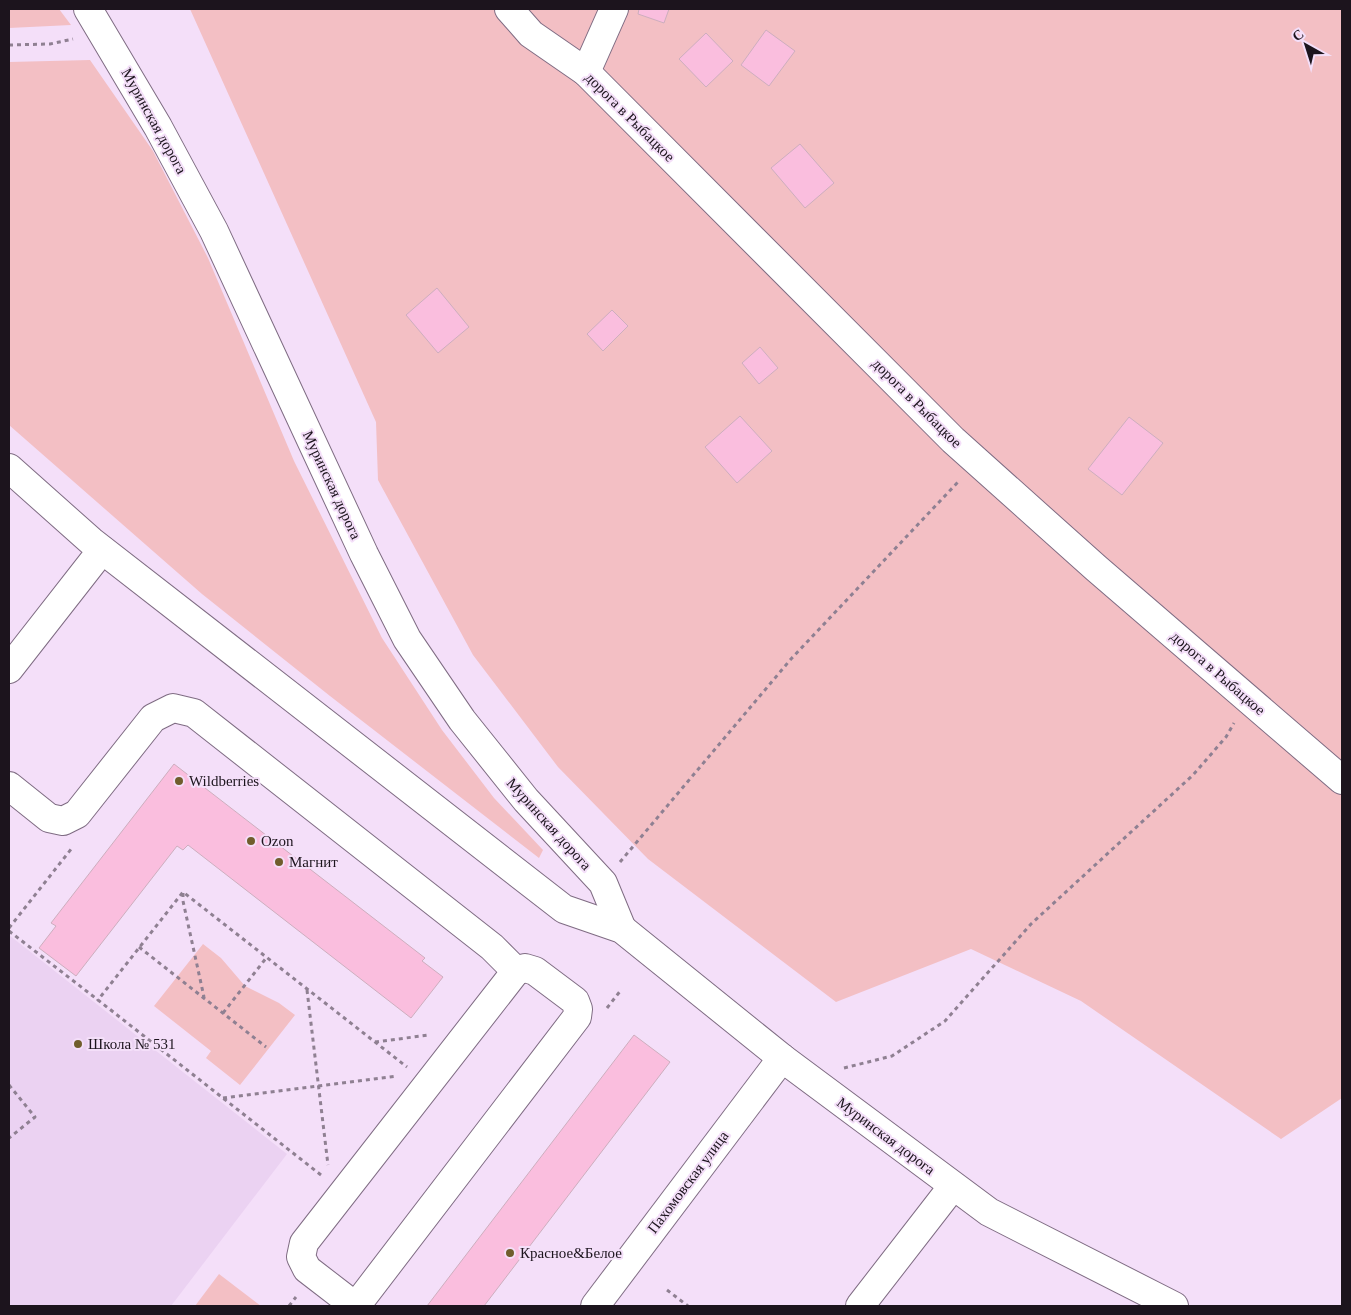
<svg xmlns="http://www.w3.org/2000/svg" width="1351" height="1315" font-family="Georgia,serif">
<style>
.built{fill:#ebd2f2}
.green{fill:#f3bfc4}
.building{fill:#fabede;stroke:#cdaebe}
.lines{fill:none;stroke-linecap:round;stroke-linejoin:round}
.minor-casing{stroke:#7f6c83;stroke-width:30}
.path{stroke:#8f8092;stroke-width:3;stroke-dasharray:4 4;stroke-linecap:butt}
.minor{stroke:#fff;stroke-width:28}
.poi-dot{fill:#705d2c;stroke:#f4dff9;stroke-width:2}
.labels{text-anchor:middle;stroke-width:4;stroke-linejoin:round;paint-order:stroke}
.street-label{font-size:15px;fill:#1c141d;stroke:#f4dff9}
.poi-label{font-size:15px;fill:#1c141d;stroke:#f4dff9;text-anchor:start}
</style>
<rect width="100%" height="100%" fill="#f4dff9"/>
<polygon class="built" points="9,935 287,1154 171,1306 9,1306"/>
<g class="green">
<polygon points="9,9 59,9 71,25 9,28"/>
<polygon points="190,9 1342,9 1342,1098 1281,1139 1081,1001 971,949 836,1002 648,859 558,767 473,655 378,480 376,422"/>
<polygon points="90,60 153,151 208,258 294,461 382,638 442,730 494,798 543,850 539,858 330,696 202,594 9,425 9,62"/>
<polygon points="203,944 221,958 245,986 279,1003 295,1015 240,1085 206,1058 211,1051 154,1006"/>
<polygon points="219,1274 261,1306 195,1306"/>
</g>
<g class="building">
<polygon points="639,9 669,9 664,23 638,14"/>
<polygon points="766,30 795,51 769,86 741,65"/>
<polygon points="706,33 733,61 706,87 679,59"/>
<polygon points="800,144 834,183 805,208 771,168"/>
<polygon points="437,288 469,327 438,353 406,315"/>
<polygon points="612,310 628,326 603,351 587,334"/>
<polygon points="760,347 778,368 759,384 742,363"/>
<polygon points="740,416 772,451 737,483 705,447"/>
<polygon points="1129,417 1163,443 1122,495 1088,469"/>
<polygon points="174,764 425,958 422,961 443,977 411,1018 188,845 183,850 177,846 76,976 39,948 56,926 51,923"/>
<polygon points="634,1035 670,1062 561,1205 484,1306 427,1306"/>
</g>
<g class="lines">
<g class="minor-casing">
<g id="minor">
<polyline points="88,9 158,127 214,231 364,554 407,639 462,720 526,800 603,883 622,929"/>
<polyline points="509,9 531,34 586,72 953,440 1096,568 1342,780"/>
<polyline points="586,72 614,9"/>
<polyline points="9,468 91,541 564,909 622,929 782,1058 989,1212 1174,1306"/>
<polyline points="9,669 102,550"/>
<polyline points="9,786 49,818 63,821 77,814 153,718 173,708 194,713 492,947 516,971 525,968 535,971 575,1001 578,1009 577,1017 356,1306"/>
<polyline points="355,1306 307,1269 301,1257 304,1243 516,971"/>
<polyline points="595,1306 782,1058"/>
<polyline points="860,1306 953,1186"/>
</g>
</g>
<g class="path">
<polyline points="9,45 50,44 73,39"/>
<polyline points="620,862 791,659 958,482"/>
<polyline points="183,893 183,901 204,997"/>
<polyline points="9,928 72,848"/>
<polyline points="9,931 98,1000"/>
<polyline points="139,947 266,1047"/>
<polyline points="307,990 328,1165"/>
<polyline points="607,1008 621,990"/>
<polyline points="223,1013 267,957"/>
<polyline points="375,1042 429,1035"/>
<polyline points="844,1068 892,1056 945,1021 1031,924 1193,775 1226,737 1234,723"/>
<polyline points="9,1085 35,1117 9,1138"/>
<polyline points="223,1098 397,1076"/>
<polyline points="321,1175 98,1000 183,892 407,1067"/>
<polyline points="667,1290 688,1306"/>
<polyline points="289,1306 296,1297"/>
</g>
<use href="#minor" class="minor"/>
</g>
<g class="poi-dot">
<circle cx="179" cy="781" r="5"/>
<circle cx="251" cy="841" r="5"/>
<circle cx="279" cy="862" r="5"/>
<circle cx="78" cy="1044" r="5"/>
<circle cx="510" cy="1253" r="5"/>
</g>
<g class="labels">
<g class="street-label">
<text transform="translate(630 117) rotate(45)" y="5">дорога в Рыбацкое</text>
<text transform="translate(154 121) rotate(61)" y="5">Муринская дорога</text>
<text transform="translate(917 403) rotate(45)" y="5">дорога в Рыбацкое</text>
<text transform="translate(332 485) rotate(65)" y="5">Муринская дорога</text>
<text transform="translate(1218 673) rotate(41)" y="5">дорога в Рыбацкое</text>
<text transform="translate(549 824) rotate(48)" y="5">Муринская дорога</text>
<text transform="translate(886 1136) rotate(37)" y="5">Муринская дорога</text>
<text transform="translate(688 1182) rotate(-53)" y="5">Пахомовская улица</text>
</g>
<g class="poi-label">
<text x="189" y="786">Wildberries</text>
<text x="261" y="846">Ozon</text>
<text x="289" y="867">Магнит</text>
<text x="88" y="1049">Школа № 531</text>
<text x="520" y="1258">Красное&amp;Белое</text>
</g>
</g>
<rect width="1351" height="1315" fill="none" stroke="#1c141d" stroke-width="20"/>
<g transform="translate(1306 45) rotate(321)" stroke="#f4dff9" stroke-width="4" paint-order="stroke">
<path d="M0-4L9 19L0 12L-9 19Z" fill="#1c141d"/>
<text y="-8" font-size="14" font-weight="bold" text-anchor="middle" fill="#1c141d">С</text>
</g>
</svg>
